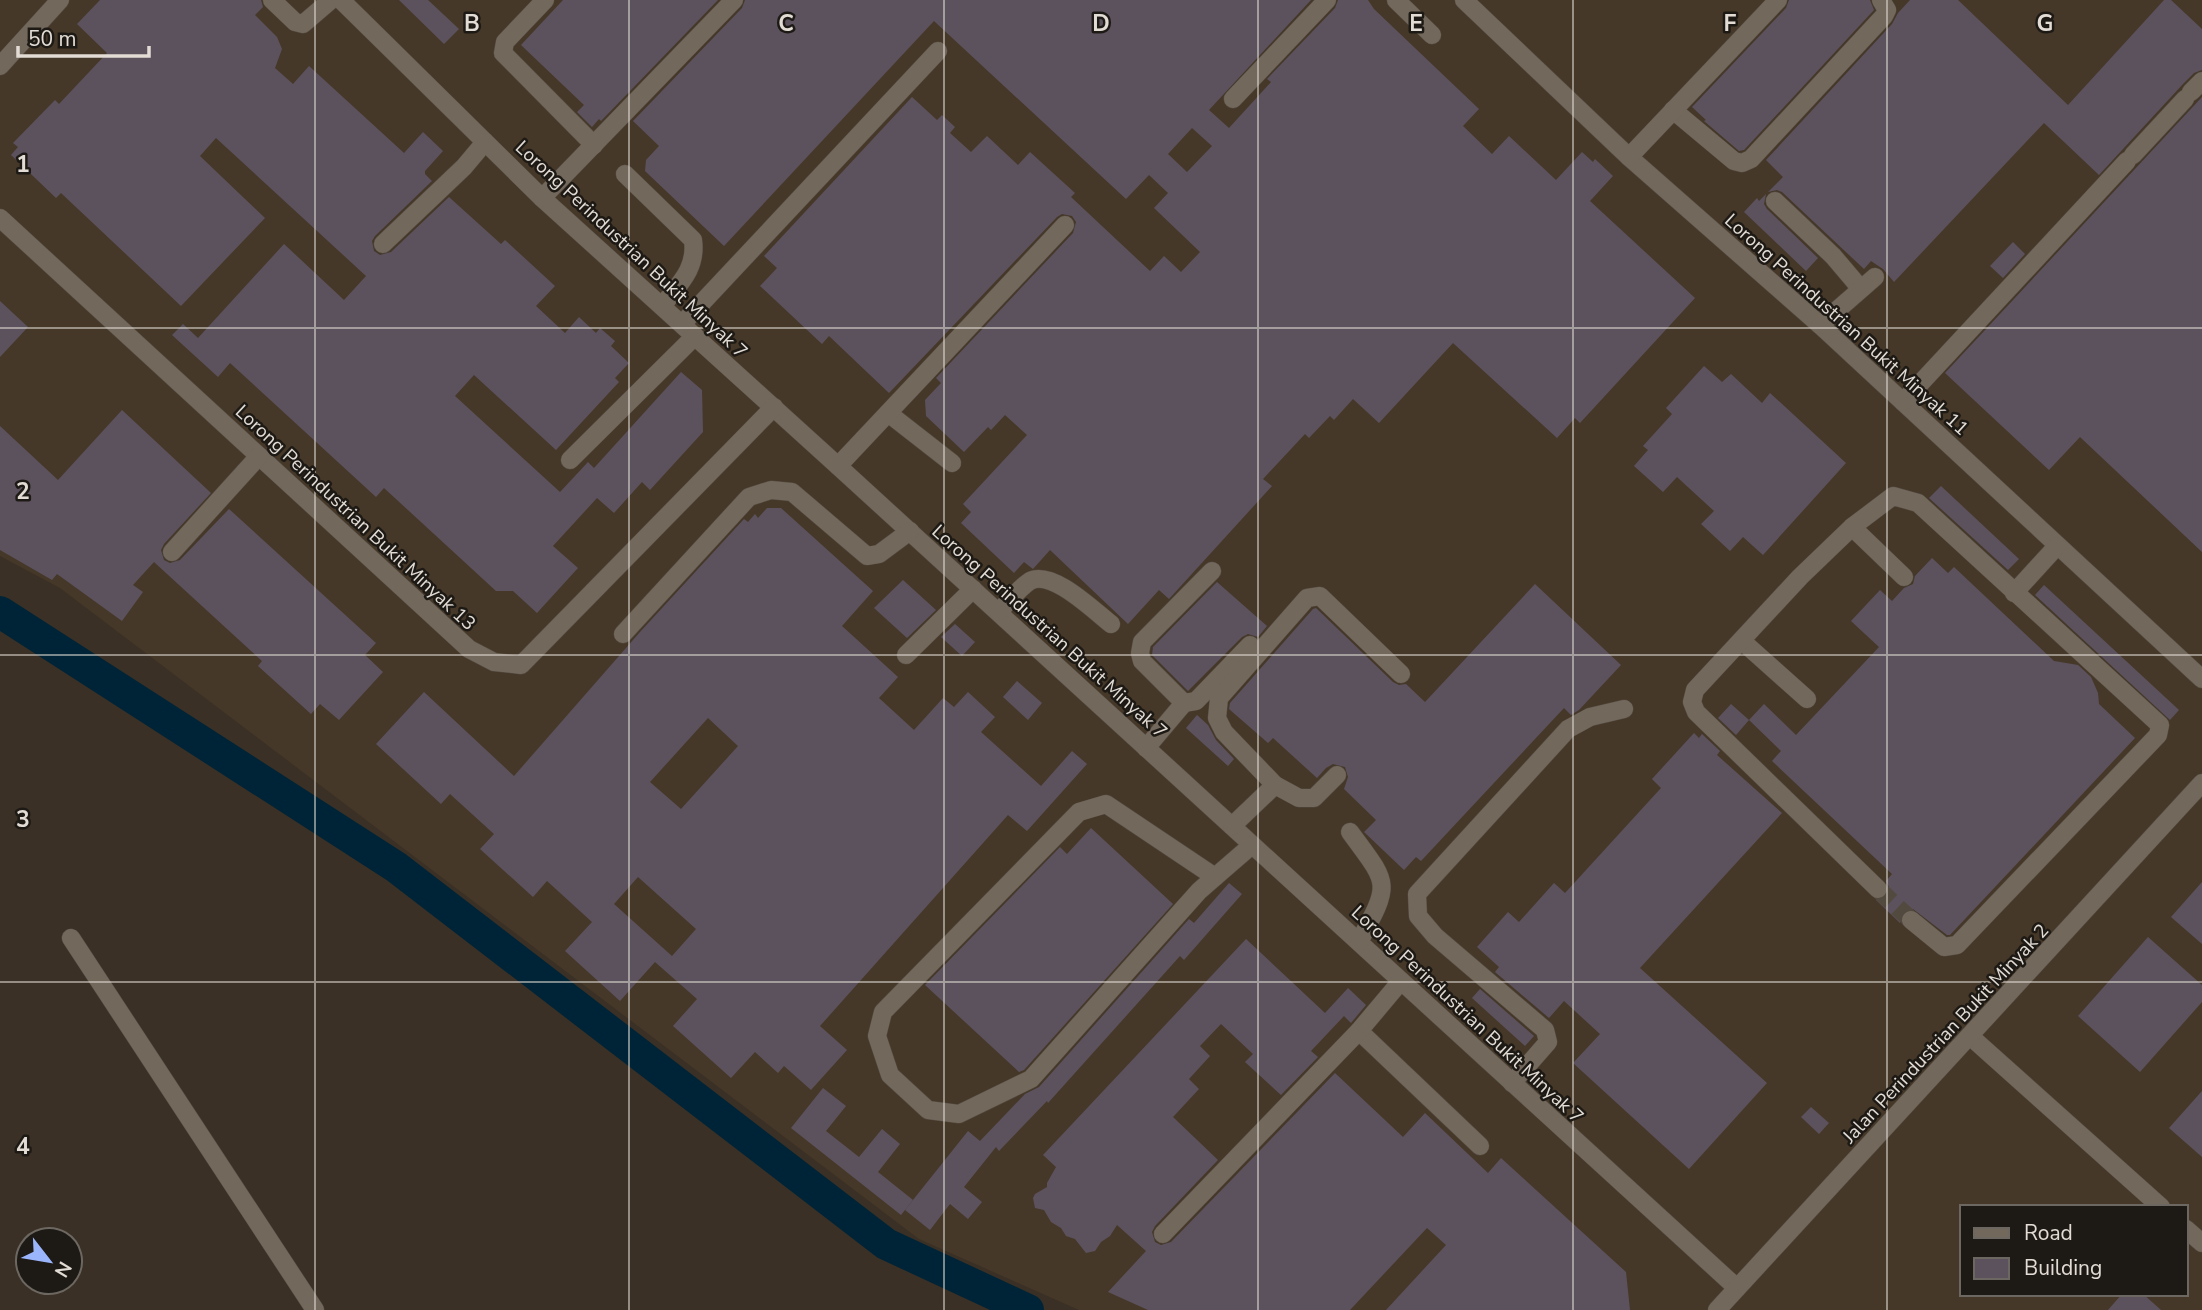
<svg xmlns="http://www.w3.org/2000/svg" width="2202" height="1310" font-family="'Nunito Sans',sans-serif">
<style>
.built{fill:#463828;fill-rule:evenodd}
.lines{fill:none;stroke-linecap:round;stroke-linejoin:round}
.river{stroke:#002437;stroke-width:32}
.building{fill:#5c525e;fill-rule:evenodd}
.minor-tunnel{stroke:#534a3f;stroke-width:18;stroke-dasharray:18 9;stroke-linecap:butt}
.minor-casing{stroke:#534b42;stroke-width:19}
.minor{stroke:#73685c;stroke-width:18}
.grid{fill:none;stroke:#e2dcd5;stroke-width:2;stroke-opacity:0.55}
.labels{text-anchor:middle;stroke-width:5;stroke-linejoin:round;paint-order:stroke}
.street-label{font-size:19px;fill:#e2dcd5;stroke:#1d1914}
.grid-label{font-size:23px;text-anchor:middle;font-weight:bold;fill:#e2dcd5;stroke:#1d1914;stroke-width:5;stroke-linejoin:round;paint-order:stroke}
</style>
<rect width="100%" height="100%" fill="#3a3025"/>
<path class="built" d="M0 0H2202V1310H1079L919 1239 60 588 0 556ZM1962 1207H2186V1294H1962Z"/>
<g class="lines">
<polyline class="river" points="0,612 396,867 886,1244 1028,1310"/>
</g>
<g class="building">
<polygon points="100,0 261,0 263,7 255,15 277,37 282,49 275,68 293,84 309,66 404,153 423,132 443,151 425,171 425,174 432,181 375,236 372,241 374,251 380,255 391,252 449,197 501,244 505,240 555,286 536,306 565,333 579,317 596,333 600,328 615,341 611,346 629,363 615,378 619,382 556,450 474,375 455,396 560,492 588,462 594,468 681,372 702,390 703,432 650,490 642,482 614,513 597,498 553,546 578,568 537,613 513,591 496,591 384,488 376,497 230,363 218,377 172,335 183,324 198,338 284,244 344,300 366,276 216,138 200,156 265,218 181,306 61,193 56,198 11,155 18,147 13,143 55,100 59,104 107,53 77,24"/>
<polygon points="399,0 428,0 459,29 444,44"/>
<polygon points="563,0 718,0 601,121 599,119 592,127 577,112 584,105 521,45"/>
<path d="M745 0H1311L1209 110 1229 128 1271 82 1267 79 1335 8 1338 0H1368L1374 9 1479 109 1463 126 1492 154 1509 136 1556 180 1582 152 1593 162 1595 159 1613 176 1590 201 1695 298 1580 423 1575 418 1557 438 1453 343 1379 423 1353 399 1334 420 1330 416 1309 438 1305 434 1263 479 1272 486 1169 599 1159 590 1128 624 1050 550 1033 569 1024 562 1014 573 961 523 971 512 963 504 1027 435 1005 415 991 430 988 427 964 452 926 416 925 400 941 383 936 378 1073 233 1076 222 1072 216 1062 214 1057 217 889 393 829 336 822 344 760 286 777 268 764 256 912 97 937 120 942 115 955 127 950 133 971 152 987 136 1018 165 1030 152 1075 193 1071 197 1150 271 1164 256 1181 272 1200 252 1154 208 1168 193 1149 175 1126 199 934 21 724 246 645 171 646 160 659 146 633 121 742 8ZM1192 128 1212 146 1187 172 1168 154Z"/>
<polygon points="1789,0 1870,0 1874,10 1744,150 1739,151 1704,121 1706,120 1692,107 1786,8"/>
<polygon points="1910,0 1958,0 2068,105 2164,0 2171,0 2202,29 2202,70 2194,73 2183,84 2099,175 2044,123 1894,282 1883,269 1871,261 1864,269 1782,192 1777,190 1768,192 1783,177 1766,160 1892,24 1898,13"/>
<polygon points="2202,97 2202,552 2080,437 2049,470 1945,373"/>
<polygon points="1766,194 1764,204 1767,209 1818,258 1806,271 1744,212 1757,198 1759,201"/>
<polygon points="2013,242 2025,254 2003,278 1990,266"/>
<polygon points="0,301 28,327 0,357"/>
<polygon points="1704,366 1722,382 1731,374 1762,403 1770,393 1846,463 1763,555 1743,537 1730,551 1701,524 1714,511 1677,477 1663,492 1634,466 1648,450 1643,446 1672,414 1666,408"/>
<polygon points="122,410 211,493 164,544 161,550 164,560 170,563 180,560 229,509 376,643 365,655 383,672 339,720 320,704 311,714 258,666 262,661 154,562 133,585 143,592 122,621 57,574 52,580 0,550 0,426 58,480"/>
<polygon points="1941,486 2019,559 2008,570 1929,498"/>
<path d="M767 508H781L873 591 842 626 898 677 879 698 914 730 943 698 954 707 968 692 995 717 981 732 1041 786 1072 751 1087 764 1027 831 1008 815 820 1026 847 1050 811 1090 784 1066 778 1073 755 1052 731 1078 673 1026 697 999 655 962 620 1001 565 951 592 922 547 881 533 897 480 849 494 834 450 794 441 804 376 744 424 692 514 776 640 632 744 519 748 522 755 514 758 518ZM708 718 738 746 681 809 650 782ZM638 877 696 929 672 956 614 904Z"/>
<polygon points="1932,558 1948,573 1954,567 2054,661 2078,665 2091,677 2098,693 2099,704 2135,738 1950,935 1947,935 1913,909 1903,912 1900,923 1876,900 1887,896 1889,887 1886,881 1892,874 1772,761 1781,751 1749,720 1764,704 1796,735 1879,647 1851,621 1880,590 1892,601 1904,588 1913,584 1915,576"/>
<polygon points="903,580 936,610 907,638 874,608"/>
<polygon points="1217,582 1267,626 1258,637 1248,634 1242,637 1188,691 1152,655 1153,647"/>
<polygon points="1535,584 1621,665 1579,710 1571,715 1564,708 1421,861 1416,857 1404,870 1364,832 1376,820 1344,789 1348,777 1345,767 1333,764 1326,768 1317,778 1273,738 1268,743 1229,709 1230,703 1313,609 1316,608 1393,682 1399,685 1406,684 1425,702"/>
<polygon points="2044,585 2179,710 2170,720 2035,595"/>
<polygon points="955,624 975,642 962,656 941,637"/>
<polygon points="1017,681 1042,703 1028,720 1003,697"/>
<polygon points="1731,704 1749,720 1736,735 1718,718"/>
<polygon points="1197,715 1208,725 1216,740 1234,759 1228,766 1186,728"/>
<polygon points="1694,733 1699,738 1702,734 1720,751 1717,755 1782,813 1640,968 1767,1083 1689,1169 1573,1063 1600,1034 1564,1001 1549,1018 1495,972 1499,967 1477,947 1508,912 1519,922 1554,883 1565,893 1661,788 1652,779"/>
<polygon points="1091,828 1173,904 1024,1070 1019,1072 925,985 1060,847 1067,854"/>
<polygon points="2202,882 2202,944 2171,917"/>
<polygon points="1229,883 1242,894 1184,960 1180,956 1048,1103 1047,1101 999,1151 996,1147 964,1187 982,1202 968,1219 950,1204 930,1230 905,1210 968,1131 980,1141 1025,1094 1039,1087 1189,919 1194,923"/>
<polygon points="2148,937 2202,985 2202,1002 2140,1072 2078,1016"/>
<polygon points="1246,939 1325,1013 1348,988 1366,1005 1351,1023 1344,1016 1311,1051 1318,1057 1281,1095 1245,1062 1253,1054 1221,1024 1200,1046 1210,1056 1189,1079 1199,1089 1173,1117 1218,1160 1155,1226 1152,1232 1155,1242 1161,1245 1171,1242 1335,1073 1403,1137 1425,1113 1488,1173 1501,1158 1626,1272 1630,1310 1386,1310 1446,1245 1427,1228 1350,1310 1148,1310 1108,1292 1146,1251 1117,1225 1110,1236 1101,1242 1095,1251 1086,1253 1075,1239 1066,1236 1061,1228 1051,1222 1044,1210 1035,1208 1033,1198 1035,1194 1047,1187 1047,1183 1056,1167 1043,1155"/>
<polygon points="1480,989 1534,1036 1525,1046 1472,998"/>
<polygon points="823,1088 846,1106 826,1131 859,1157 882,1129 900,1144 878,1172 913,1200 901,1215 791,1128"/>
<polygon points="2202,1091 2202,1157 2169,1128"/>
<polygon points="1811,1107 1829,1123 1819,1134 1801,1117"/>
<polygon points="2122,1294 2143,1294 2161,1310 2108,1310"/>
</g>
<g class="lines">
<polyline class="minor-tunnel" points="1878,889 1911,920"/>
<g class="minor-casing">
<g id="minor">
<polyline points="272,0 295,22 303,24 331,0"/>
<polyline points="341,0 542,198 838,466 1737,1288"/>
<polyline points="545,0 505,42 503,53 594,145"/>
<polyline points="1396,0 1432,35"/>
<polyline points="1464,0 1629,157 1820,325 2202,679"/>
<polyline points="0,66 60,0"/>
<polyline points="2191,92 2202,81"/>
<polyline points="1233,99 1327,0"/>
<polyline points="1673,110 1734,161 1742,163 1751,159 1884,16 1887,10 1881,0"/>
<polyline points="2133,155 2185,99"/>
<polyline points="1629,157 1778,0"/>
<path d="M625 174 693 240C697 269 679 284 662 306"/>
<polyline points="542,198 734,0"/>
<polyline points="1775,201 1833,256 1861,289"/>
<polyline points="0,218 469,649 494,662 521,665 774,407"/>
<polyline points="383,244 464,167 485,142"/>
<polyline points="682,324 938,51"/>
<polyline points="1820,325 1875,277"/>
<polyline points="1903,402 2127,161"/>
<polyline points="888,413 952,463"/>
<polyline points="570,460 695,336"/>
<polyline points="838,466 1065,225"/>
<polyline points="1852,527 1904,577"/>
<polyline points="172,552 259,456"/>
<polyline points="2014,593 2057,546"/>
<path d="M998 612C1008 603 1019 588 1030 581 1052 569 1094 611 1111 624"/>
<polyline points="623,634 749,497 771,490 792,492 867,556 879,554 910,531"/>
<polyline points="1742,641 1807,699"/>
<polyline points="906,655 973,589"/>
<polyline points="1184,703 1196,701 1250,645"/>
<polyline points="1146,748 1184,703 1142,661 1140,653 1142,642 1212,571"/>
<polyline points="1275,785 1224,732 1217,718 1219,698 1307,598 1320,596 1401,674"/>
<polygon points="1106,804 1215,877 1199,891 1031,1079 959,1114 928,1110 890,1075 877,1036 883,1012 1079,812"/>
<polyline points="1232,826 1275,785 1299,798 1314,798 1337,775"/>
<path d="M1350 832C1390 886 1391 882 1359 942"/>
<polyline points="1215,877 1252,845"/>
<polyline points="1878,889 1696,712 1692,702 1695,690 1800,577 1852,527 1893,496 1918,503 2160,725 2158,735 1957,945 1944,947 1911,920"/>
<polyline points="71,938 315,1310"/>
<polyline points="1359,1031 1480,1146"/>
<polyline points="1971,1037 2161,1207"/>
<polyline points="1512,1083 1548,1042 1545,1030 1435,936 1418,916 1417,894 1568,729 1590,717 1624,709"/>
<polyline points="2186,1229 2202,1243"/>
<polyline points="1163,1234 1359,1031 1401,981"/>
<polyline points="1717,1310 2202,783"/>
</g>
</g>
<use href="#minor" class="minor"/>
</g>
<path class="grid" d="M315 0V1310M629 0V1310M944 0V1310M1258 0V1310M1573 0V1310M1887 0V1310M0 328H2202M0 655H2202M0 982H2202"/>
<g class="labels">
<g class="street-label">
<text transform="translate(632 249) rotate(43)" y="7">Lorong Perindustrian Bukit Minyak 7</text>
<text transform="translate(1847 324) rotate(42)" y="7">Lorong Perindustrian Bukit Minyak 11</text>
<text transform="translate(356 517) rotate(43)" y="7">Lorong Perindustrian Bukit Minyak 13</text>
<text transform="translate(1050 631) rotate(42)" y="7">Lorong Perindustrian Bukit Minyak 7</text>
<text transform="translate(1468 1014) rotate(43)" y="7">Lorong Perindustrian Bukit Minyak 7</text>
<text transform="translate(1945 1033) rotate(-47)" y="7">Jalan Perindustrian Bukit Minyak 2</text>
</g>
</g>
<g class="grid-label">
<text x="472" y="31">B</text>
<text x="786" y="31">C</text>
<text x="1101" y="31">D</text>
<text x="1416" y="31">E</text>
<text x="1730" y="31">F</text>
<text x="2045" y="31">G</text>
<text x="23" y="172">1</text>
<text x="23" y="499">2</text>
<text x="23" y="827">3</text>
<text x="23" y="1154">4</text>
</g>
<rect x="1960" y="1205" width="228" height="91" fill="#1d1914" stroke="#6c6761" stroke-width="2"/>
<rect x="1974" y="1228" width="35" height="10" fill="#73685c" stroke="#6c6761" stroke-width="2"/>
<text x="2024" y="1240" font-size="21" fill="#e2dcd5">Road</text>
<rect x="1974" y="1258" width="35" height="21" fill="#5c525e" stroke="#6c6761" stroke-width="2"/>
<text x="2024" y="1275" font-size="21" fill="#e2dcd5">Building</text>
<g transform="translate(49 1261) rotate(121)"><circle r="33" fill="#1d1914" stroke="#6c6761" stroke-width="2"/>
<path d="M0-5L12 26L0 18L-12 26Z" fill="#9bb5fd"/>
<text y="-10" font-size="19" font-weight="bold" text-anchor="middle" fill="#e2dcd5">N</text>
</g>
<path d="M18 46v10h131v-10" fill="none" stroke="#e2dcd5" stroke-width="3.5"/>
<text x="28" y="46" font-size="21" fill="#e2dcd5" stroke="#1d1914" stroke-width="5" paint-order="stroke">50 m</text>
</svg>
